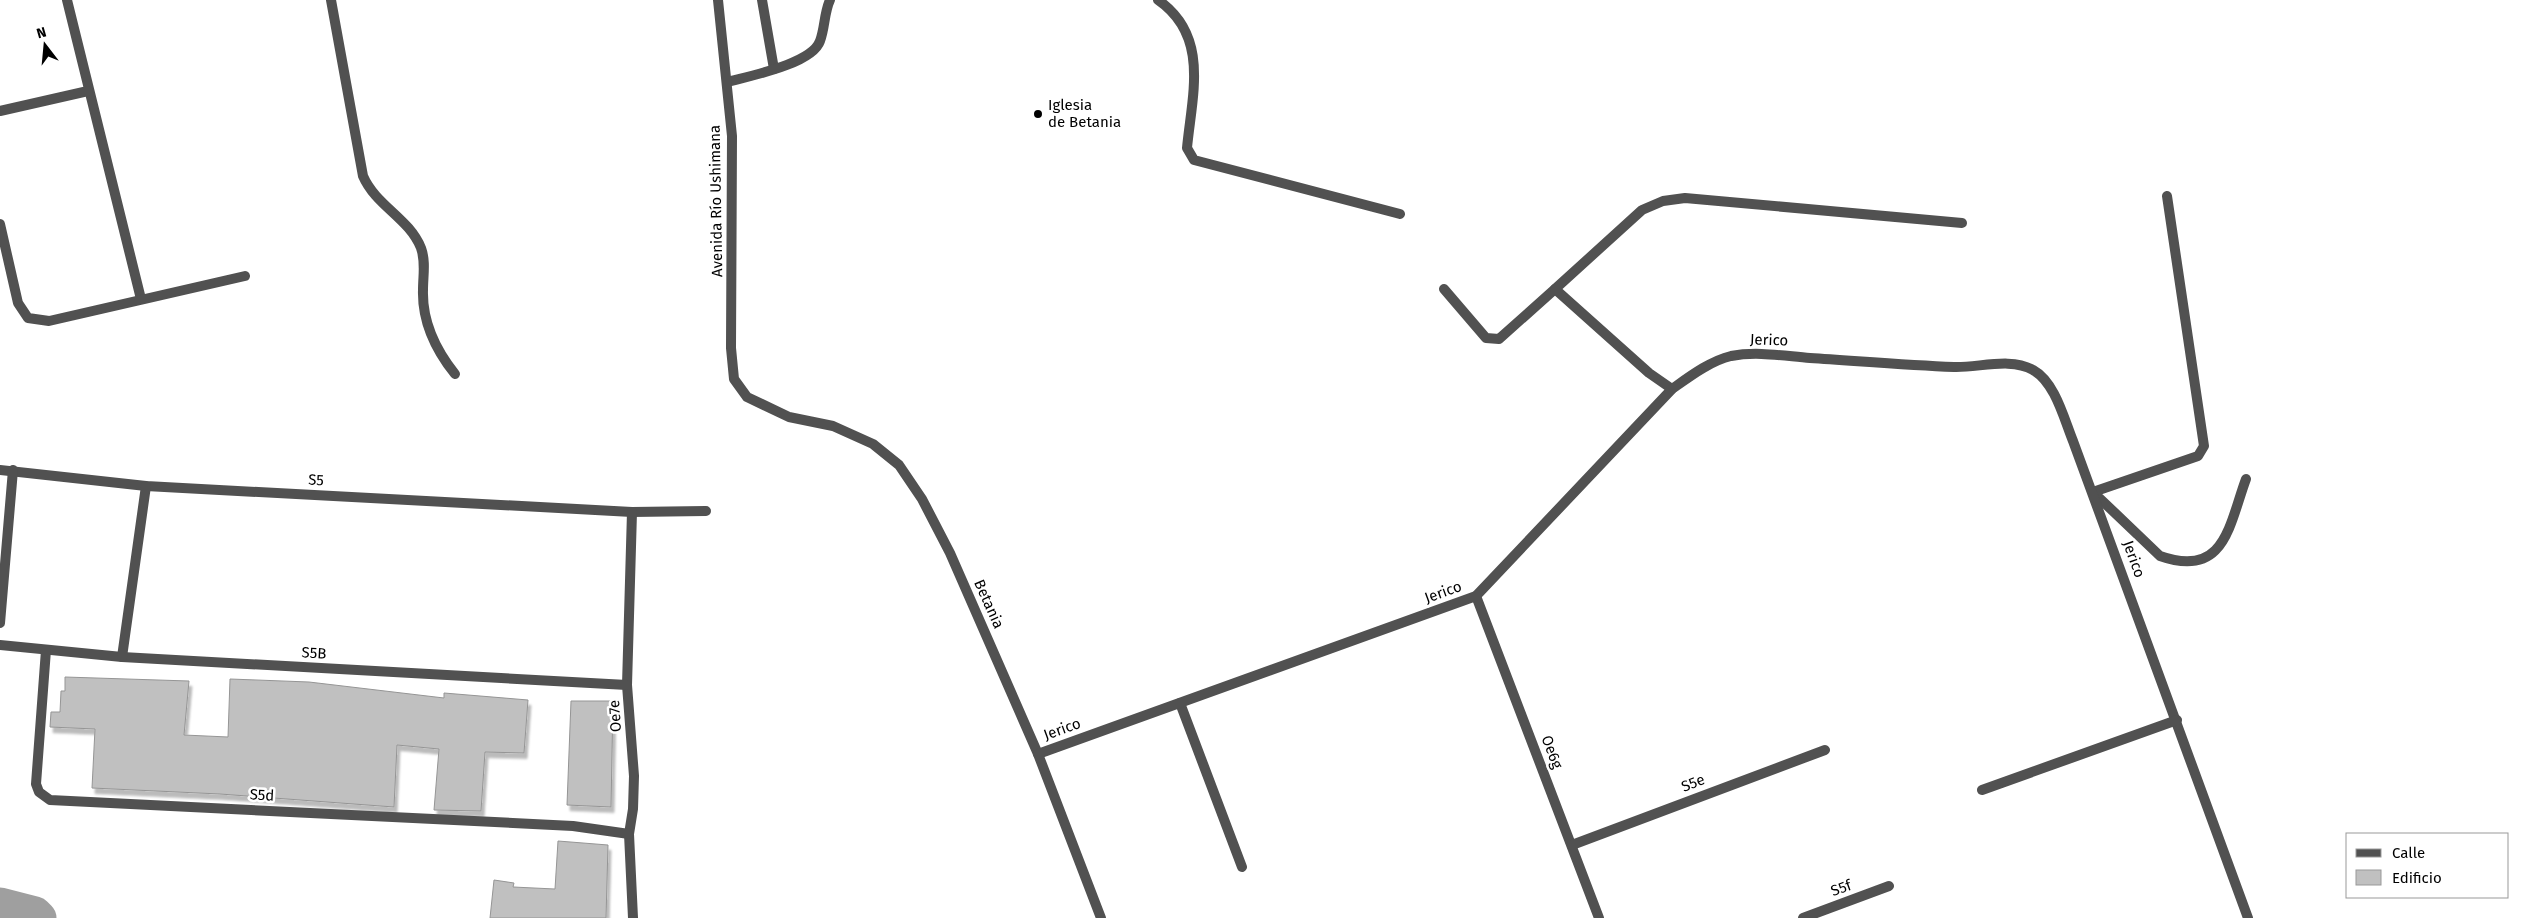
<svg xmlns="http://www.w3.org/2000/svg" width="2529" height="918" font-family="'Fira Sans',sans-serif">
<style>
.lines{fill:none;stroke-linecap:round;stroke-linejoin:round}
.river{stroke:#9f9f9f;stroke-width:35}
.building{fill:#c0c0c0;stroke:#959595;filter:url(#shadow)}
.service{stroke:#515151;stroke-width:10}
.minor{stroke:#515151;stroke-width:10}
.poi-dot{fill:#000;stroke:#fff;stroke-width:2}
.labels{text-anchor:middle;stroke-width:5;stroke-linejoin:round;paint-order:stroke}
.poi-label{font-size:15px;fill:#000;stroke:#fff;text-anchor:start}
.street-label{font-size:15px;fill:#000;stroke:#fff}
</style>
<defs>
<filter id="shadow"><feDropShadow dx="3" dy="5.5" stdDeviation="1" flood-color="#0004"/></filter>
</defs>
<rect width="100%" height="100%" fill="#fff"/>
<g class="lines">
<polyline class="river" points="0,905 35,914 39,918"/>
</g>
<g class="building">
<polygon points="65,677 189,681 184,735 228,737 230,679 309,682 444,698 444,693 528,700 524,753 485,752 481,811 434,810 439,749 397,745 394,807 220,794 92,788 95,729 50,727 51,712 60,712 61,691 65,691"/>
<polygon points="571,701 613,701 611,807 567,805"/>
<polygon points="558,841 608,845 606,918 490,918 494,880 514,883 513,887 555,889"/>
</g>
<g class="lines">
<g class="service">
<path d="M331 0 363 176C376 206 409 218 421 248 426 262 423 275 423 290 422 322 435 349 455 374"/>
<polyline points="762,0 774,69"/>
<path d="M1158 0C1210 36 1192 95 1187 148L1194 160 1400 214"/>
<path d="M727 82C749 76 812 64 820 41 825 28 824 13 830 0"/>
<path d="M2167 196 2204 446 2198 456 2093 492 2160 556C2225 579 2229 525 2246 479"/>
<polyline points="1444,289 1486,338 1499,339 1555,289"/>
</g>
<g class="minor">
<polyline points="67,0 141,299"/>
<polyline points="718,0 732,136 731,348 734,379 747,397 789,417 833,426 873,444 899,465 922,499 950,553 1038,754 1101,918"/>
<polyline points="0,111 88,91"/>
<polyline points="0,224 18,303 28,318 49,321 245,276"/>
<polyline points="1672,389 1649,373 1555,289 1642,210 1663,201 1685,198 1962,223"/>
<polyline points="0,470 146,486 632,512 706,511"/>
<polyline points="632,512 627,685 634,776 633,809 629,834 633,918"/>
<polyline points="1476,596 1599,918"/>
<polyline points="0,623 13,470"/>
<polyline points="0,645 122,657 627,685"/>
<polyline points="46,650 36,784 39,792 50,800 573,826 629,834"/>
<polyline points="122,657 146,486"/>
<polyline points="1180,703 1242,867"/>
<path d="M1038 754 1476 596 1672 389C1689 377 1710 361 1731 356 1757 351 1784 356 1810 358 1858 361 1906 365 1954 367 1978 368 2011 357 2033 370 2055 382 2064 419 2073 441L2248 918"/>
<polyline points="1982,790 2177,720"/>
<polyline points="1572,845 1825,750"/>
<polyline points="1803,918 1889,886"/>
</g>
</g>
<circle class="poi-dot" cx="1038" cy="114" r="5"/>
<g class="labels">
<g class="poi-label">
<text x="1048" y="110">Iglesia<tspan x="1048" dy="17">de Betania</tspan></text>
</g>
<g class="street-label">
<text transform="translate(716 201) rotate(-91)" y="5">Avenida Río Ushimana</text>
<text transform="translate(1769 340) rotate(2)" y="5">Jerico</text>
<text transform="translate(316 480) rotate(3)" y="5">S5</text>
<text transform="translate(2134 559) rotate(70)" y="5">Jerico</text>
<text transform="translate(1443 592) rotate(-20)" y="5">Jerico</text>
<text transform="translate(989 604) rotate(66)" y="5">Betania</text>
<text transform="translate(314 653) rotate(3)" y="5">S5B</text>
<text transform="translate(615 716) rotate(-94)" y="5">Oe7e</text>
<text transform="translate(1062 729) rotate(-20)" y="5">Jerico</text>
<text transform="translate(1552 752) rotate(69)" y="5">Oe6g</text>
<text transform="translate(1693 783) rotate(-21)" y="5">S5e</text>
<text transform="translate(262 795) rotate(3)" y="5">S5d</text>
<text transform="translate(1841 888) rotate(-20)" y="5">S5f</text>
</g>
</g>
<rect x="2346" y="833" width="162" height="65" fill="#ffffff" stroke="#999999"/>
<rect x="2356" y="849" width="25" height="8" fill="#515151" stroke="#999999"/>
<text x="2392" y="858" font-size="15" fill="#000000">Calle</text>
<rect x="2356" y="870" width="25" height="15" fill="#c0c0c0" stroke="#999999"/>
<text x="2392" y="883" font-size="15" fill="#000000">Edificio</text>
<g transform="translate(45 45) rotate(344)" stroke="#ffffff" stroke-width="4" paint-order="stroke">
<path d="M0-4L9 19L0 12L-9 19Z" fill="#000000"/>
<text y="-8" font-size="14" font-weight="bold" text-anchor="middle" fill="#000000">N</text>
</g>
</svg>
